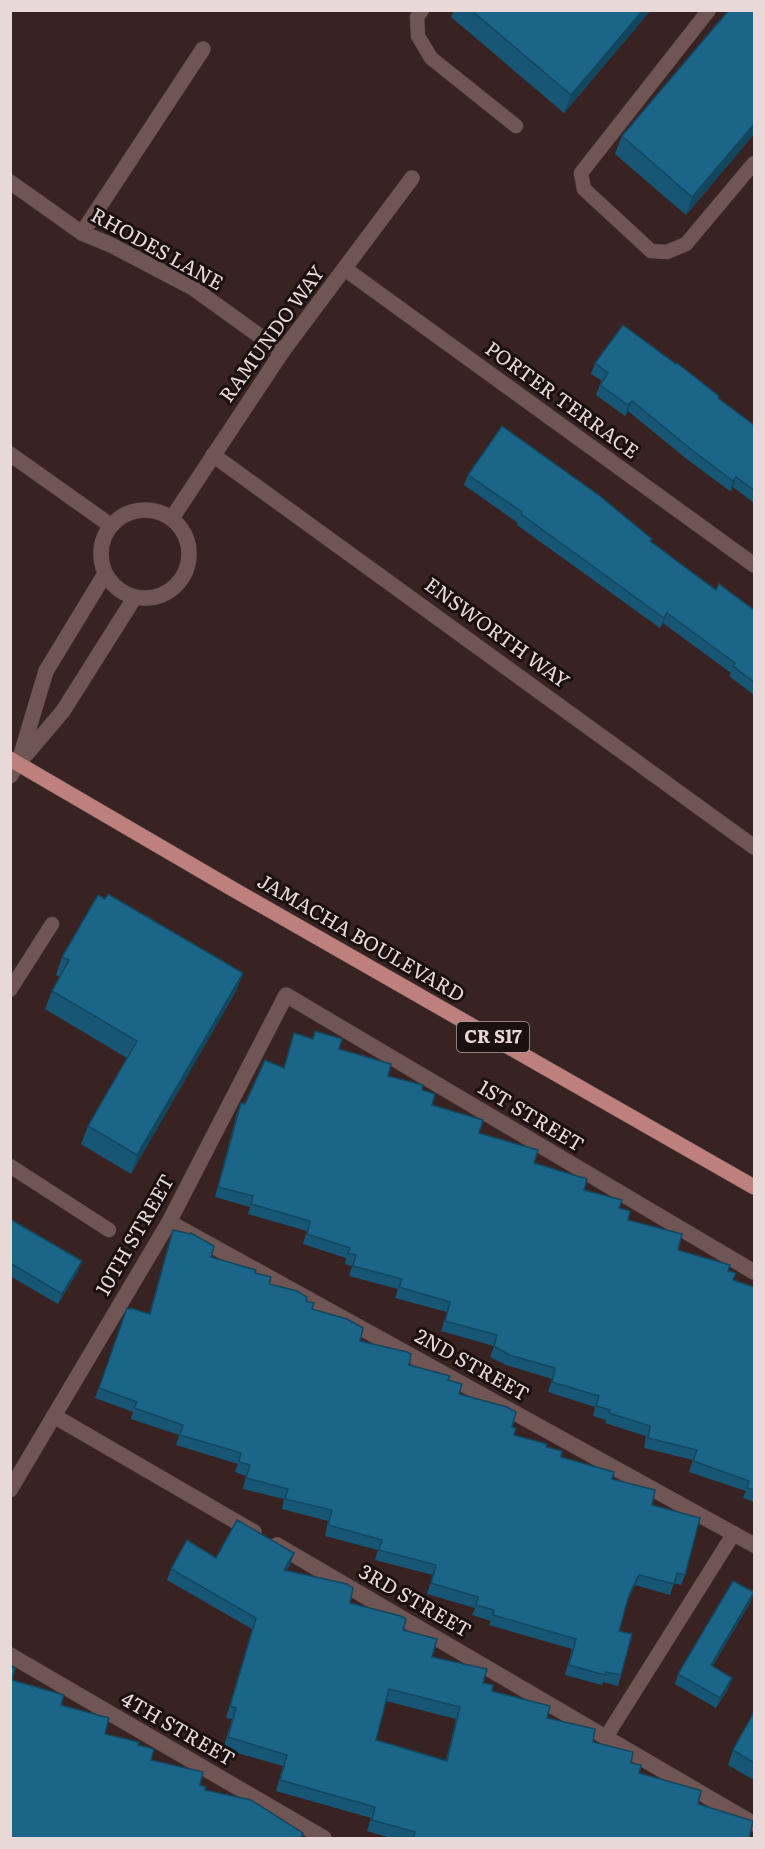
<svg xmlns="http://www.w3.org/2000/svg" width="765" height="1849" font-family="Literata,serif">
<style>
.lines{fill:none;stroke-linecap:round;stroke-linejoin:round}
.service-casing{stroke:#534140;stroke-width:15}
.minor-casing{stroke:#534140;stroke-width:16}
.primary-casing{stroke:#534140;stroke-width:16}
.service{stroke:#6f5654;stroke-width:14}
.minor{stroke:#6f5654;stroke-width:15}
.primary{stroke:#bd807d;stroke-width:15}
.wall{fill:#175775;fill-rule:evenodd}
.shaded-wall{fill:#13475f}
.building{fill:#1b6588;stroke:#13475f;stroke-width:1.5;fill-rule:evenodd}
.labels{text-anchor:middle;stroke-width:6;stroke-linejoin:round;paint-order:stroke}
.shield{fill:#19100f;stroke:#aa9d9c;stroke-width:1.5}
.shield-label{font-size:18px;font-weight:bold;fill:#e8d9d8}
.street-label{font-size:20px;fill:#e8d9d8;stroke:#19100f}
</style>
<rect width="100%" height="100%" fill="#392322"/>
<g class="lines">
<g class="service-casing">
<g id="service">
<polyline points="422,10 417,17 418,36 431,58 516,126"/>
<polyline points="709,10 581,173 584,189 651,251 667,252 686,244 754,163"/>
<polyline points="10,990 52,924"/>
<polyline points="10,1166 109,1230"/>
<polyline points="606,1737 734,1533"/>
</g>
</g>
<g class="minor-casing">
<g id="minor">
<polyline points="10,182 82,233 111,245 193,288 282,352"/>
<polyline points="82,233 203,49"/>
<polyline points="345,269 754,565"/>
<polyline points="10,454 110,525"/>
<polyline points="213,455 754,847"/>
<circle cx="145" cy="554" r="44"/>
<polyline points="172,518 282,352 412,178"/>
<polyline points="20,758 46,671 105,574"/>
<polyline points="10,776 18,764 63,711 135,597"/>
<polyline points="169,1222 754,1545"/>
<polyline points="54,1416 254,1532"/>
<polyline points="10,1490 169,1222 286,995 754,1272"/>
<polyline points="277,1545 754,1824"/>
<polyline points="10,1655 324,1838"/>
</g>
</g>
<g class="primary-casing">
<polyline id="primary" points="10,759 231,888 754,1187"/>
</g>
<use href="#service" class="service"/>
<use href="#minor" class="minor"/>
<use href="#primary" class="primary"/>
</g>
<g class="wall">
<polygon points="454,10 651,10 564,113 451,17"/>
<polygon points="754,134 686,215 615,154 622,136"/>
<polygon points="595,363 718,398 754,425 754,503 733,487 730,491 688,460 628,411 625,416 596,395 600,385 602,381 591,374"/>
<polygon points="468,475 652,539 651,542 716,590 754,610 754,695 729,676 731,673 663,623 660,628 517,525 518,523 464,485"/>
<polygon points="62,957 243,973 236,991 131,1174 81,1144 88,1126 127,1058 45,1009 52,991 60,977 56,975"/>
<polygon points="315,1031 339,1049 388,1076 422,1090 432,1105 479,1133 619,1208 628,1220 678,1250 728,1271 733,1280 754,1287 754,1502 743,1498 746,1491 689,1472 693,1460 644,1448 646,1436 605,1423 606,1420 593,1416 595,1407 548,1392 552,1379 506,1365 490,1357 494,1346 441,1331 447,1312 395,1298 398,1289 349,1276 352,1266 345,1264 346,1258 303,1244 307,1231 248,1214 250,1207 215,1197 237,1113 241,1103 245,1104 284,1068 294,1033 312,1039"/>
<polygon points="10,1219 78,1271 58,1304 10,1276"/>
<polygon points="173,1230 211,1257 255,1273 269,1284 306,1301 312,1309 360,1341 409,1365 448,1380 459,1394 512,1427 514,1435 546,1447 561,1457 612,1479 652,1505 685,1575 681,1585 674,1583 670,1595 635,1585 627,1601 619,1631 621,1675 618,1686 603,1682 602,1685 565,1675 572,1649 489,1625 491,1621 472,1615 475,1608 427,1594 433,1575 375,1560 378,1550 325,1536 328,1521 282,1509 284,1499 243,1489 246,1476 235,1472 238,1464 176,1445 179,1435 131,1419 133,1412 95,1398 127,1308 149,1314"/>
<path d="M216 1558 290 1565 286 1571 403 1630 432 1657 483 1683 492 1691 547 1718 631 1763 639 1773 698 1804 749 1839H394L367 1831 371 1818 276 1791 283 1766 223 1749 232 1719 226 1718 252 1629 167 1580 171 1569ZM386 1701 456 1719 446 1760 376 1740Z"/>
<polygon points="750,1603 712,1666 728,1689 716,1708 675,1684 678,1674"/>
<polygon points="754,1712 754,1780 728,1765 733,1750"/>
</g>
<g class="shaded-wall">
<polygon points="643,10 651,10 564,113 571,95"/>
<polygon points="754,124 754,134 686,215 692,197"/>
<polygon points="632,401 628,411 625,416 628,405"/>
<polygon points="736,477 733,487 730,491 733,481"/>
<polygon points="667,613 663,623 660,628 664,618"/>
<polygon points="243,973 236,991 131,1174 137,1155"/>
<polygon points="82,1261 78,1271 58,1304 62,1294"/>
<polygon points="294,1553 290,1565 280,1582 284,1570"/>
<polygon points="639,1575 635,1585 625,1605 629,1595"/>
<polygon points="754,1592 750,1603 707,1676 711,1665"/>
<polygon points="732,1678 728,1689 716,1708 720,1698"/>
</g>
<g class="building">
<polygon points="471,10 643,10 571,95"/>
<polygon points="729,10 754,10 754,124 692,197 622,136"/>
<polygon points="623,325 676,364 677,363 719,396 718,398 754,425 754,490 736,477 733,481 692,450 632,401 628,405 600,385 608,373 595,363"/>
<polygon points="502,426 600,496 652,539 650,541 716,590 719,584 754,610 754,682 733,666 735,663 667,613 664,618 521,514 522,512 468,475"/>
<polygon points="108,894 243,973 137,1155 88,1126 137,1041 52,991 69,960 62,957 91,907 98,895 105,899"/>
<polygon points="315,1031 342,1039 339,1049 391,1064 388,1076 423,1085 422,1090 435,1094 432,1105 483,1120 479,1133 538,1150 534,1163 587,1179 584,1190 622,1200 619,1208 630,1211 628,1220 682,1234 678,1250 730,1265 728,1271 736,1273 733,1280 754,1287 754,1490 747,1488 749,1481 693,1461 697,1450 648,1438 650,1426 609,1413 610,1410 596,1406 599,1396 552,1382 555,1368 509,1355 494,1346 497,1335 445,1321 450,1302 399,1287 402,1279 353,1266 356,1255 348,1253 350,1248 307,1234 310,1221 251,1204 253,1196 218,1187 241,1103 245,1104 265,1060 284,1068 294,1033 313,1039"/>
<polygon points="10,1219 82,1261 62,1294 10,1263"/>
<polygon points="173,1230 190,1234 191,1233 214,1246 211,1257 256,1270 255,1273 271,1277 269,1284 297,1291 307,1297 306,1301 314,1303 312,1309 347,1319 363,1328 360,1341 407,1352 411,1354 409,1365 450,1376 448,1380 462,1384 459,1394 507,1407 516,1412 512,1427 516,1428 514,1435 547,1444 546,1447 562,1451 561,1457 614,1472 612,1479 655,1490 652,1505 700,1518 685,1575 677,1573 674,1584 639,1575 629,1595 619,1631 632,1634 621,1675 606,1672 605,1675 569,1665 576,1639 493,1615 494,1610 476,1605 478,1597 431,1583 436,1565 379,1550 382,1540 328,1525 332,1510 285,1499 288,1489 246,1478 250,1465 239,1462 241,1453 180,1435 183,1425 134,1408 137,1402 99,1388 127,1308 130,1309 131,1308 150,1314"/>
<path d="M237 1520 294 1553 284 1570 347 1584 353 1588 350 1603 401 1616 406 1619 403 1630 437 1639 432 1657 487 1669 483 1683 493 1685 492 1691 550 1706 547 1718 595 1729 593 1742 633 1752 631 1763 641 1765 639 1773 699 1790 701 1791 698 1804 753 1821 749 1839H413L415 1832 372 1820 375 1807 280 1780 287 1755 228 1737 236 1708 230 1706 256 1618 171 1569 187 1540 216 1558ZM389 1689 460 1707 447 1761 376 1740Z"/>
<polygon points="733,1581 754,1592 711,1665 732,1678 720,1698 678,1674"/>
<polygon points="10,1667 15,1668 12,1680 64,1695 61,1705 109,1718 105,1734 139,1742 138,1745 154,1749 151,1760 203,1772 200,1785 206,1787 205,1790 251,1800 303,1833 301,1839 10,1839"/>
<polygon points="754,1712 754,1763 733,1750"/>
</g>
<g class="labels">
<rect class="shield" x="457" y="1022" width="72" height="30" rx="4.5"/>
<g class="shield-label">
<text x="493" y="1043">CR S17</text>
</g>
<g class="street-label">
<text transform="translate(157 249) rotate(29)" y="7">RHODES LANE</text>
<text transform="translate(272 334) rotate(-54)" y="7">RAMUNDO WAY</text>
<text transform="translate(562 400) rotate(36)" y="7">PORTER TERRACE</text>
<text transform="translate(497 633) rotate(36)" y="7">ENSWORTH WAY</text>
<text transform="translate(361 938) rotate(30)" y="7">JAMACHA BOULEVARD</text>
<text transform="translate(531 1116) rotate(31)" y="7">1ST STREET</text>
<text transform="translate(135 1235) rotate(-60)" y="7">10TH STREET</text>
<text transform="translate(472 1365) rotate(29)" y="7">2ND STREET</text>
<text transform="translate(415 1601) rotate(30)" y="7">3RD STREET</text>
<text transform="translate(178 1729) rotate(30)" y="7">4TH STREET</text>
</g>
</g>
<rect width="765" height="1849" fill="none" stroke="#e8d9d8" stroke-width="24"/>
</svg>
